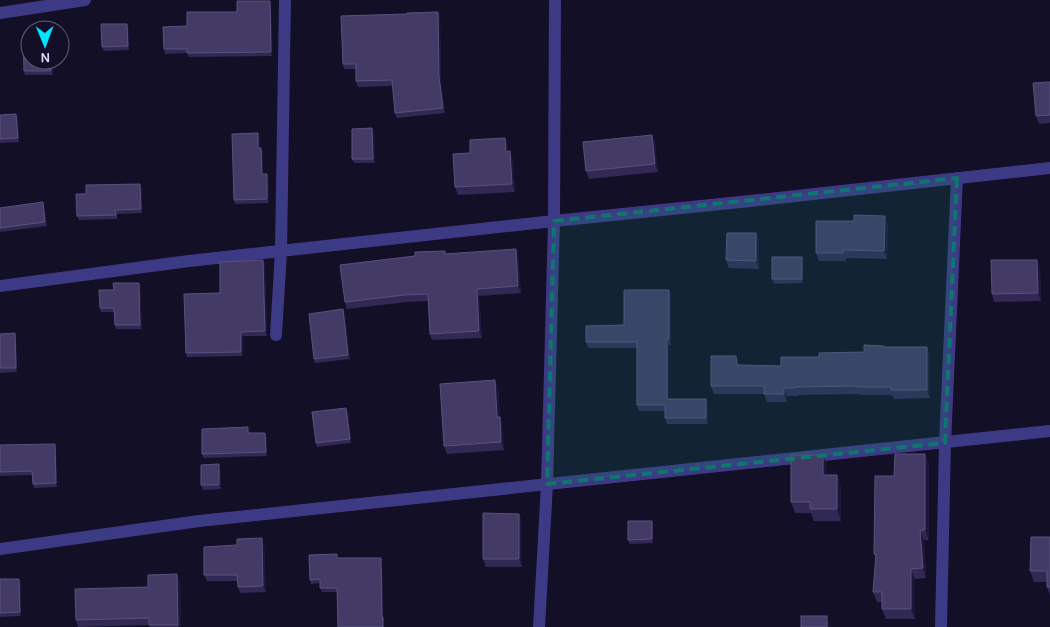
<svg xmlns="http://www.w3.org/2000/svg" width="1050" height="627" font-family="Karla,sans-serif">
<style>
.lines{fill:none;stroke-linecap:round;stroke-linejoin:round}
.minor{stroke:#3d3a85;stroke-width:12}
.wall{fill:#312854}
.shaded-wall{fill:#1d163a}
.building{fill:#433a66;stroke:#5a527e}
.marked{fill:#0f766e;fill-opacity:0.2;stroke:#0f766e;stroke-width:4;stroke-dasharray:10 6;stroke-linejoin:round}
</style>
<rect width="100%" height="100%" fill="#130f26"/>
<g class="lines">
<g class="minor">
<polyline points="0,13 85,0"/>
<polyline points="0,286 189,261 554,221 750,201 1050,168"/>
<polyline points="276,335 281,251 285,0"/>
<polyline points="0,549 199,521 1050,431"/>
<polyline points="539,627 547,484 554,221 555,0"/>
<polyline points="941,627 945,443 957,178"/>
</g>
</g>
<g class="wall">
<polygon points="271,5 272,56 189,57 187,53 165,54 164,49 187,26 237,12"/>
<polygon points="438,12 440,17 441,83 445,113 397,118 395,113 393,86 358,87 356,81 356,69 344,69 343,64 407,14"/>
<polygon points="127,24 129,28 129,50 104,51 102,47"/>
<polygon points="30,60 58,60 58,62 52,62 53,75 25,75 24,71"/>
<polygon points="1050,82 1050,123 1039,124 1036,116"/>
<polygon points="16,114 18,118 19,142 0,143 0,115"/>
<polygon points="374,132 375,163 354,163 352,159"/>
<polygon points="258,133 260,137 260,148 261,148 263,152 263,174 267,174 268,178 269,203 235,204 234,200"/>
<polygon points="505,138 508,146 508,152 513,159 515,192 458,195 455,187 470,153"/>
<polygon points="655,143 658,172 589,179 586,171"/>
<polygon points="142,188 142,213 117,214 117,219 79,220 77,216 86,194"/>
<polygon points="44,207 47,226 0,232 0,208"/>
<polygon points="888,224 887,259 846,258 846,261 819,261 816,253"/>
<polygon points="756,233 759,241 759,269 729,268 726,260"/>
<polygon points="445,251 446,254 518,256 521,293 479,296 482,338 432,340 430,334 428,301 407,302 347,309 345,302 415,256"/>
<polygon points="263,260 265,264 267,336 243,336 243,356 187,357 186,353 220,293"/>
<polygon points="803,261 803,283 774,284 772,279"/>
<polygon points="1040,268 1041,301 994,302 992,294"/>
<polygon points="140,287 142,329 116,329 115,325 114,312 101,312 100,308 114,290"/>
<polygon points="669,290 671,296 671,345 669,345 669,399 706,399 708,404 708,424 667,424 665,418 665,411 639,411 637,405 637,348 588,348 586,342 624,325"/>
<polygon points="345,314 350,359 315,363 314,359"/>
<polygon points="0,334 16,337 17,372 0,373"/>
<polygon points="884,346 885,347 927,347 930,355 930,398 894,399 892,395 860,395 859,394 798,395 798,396 787,396 787,402 767,402 764,394 714,394 711,386 736,356 739,365 781,366 819,357 864,352"/>
<polygon points="495,380 498,388 500,417 502,425 504,450 447,454 444,446"/>
<polygon points="346,408 348,412 351,443 317,447 316,443"/>
<polygon points="249,431 249,433 267,437 267,456 204,458 202,454"/>
<polygon points="0,445 56,448 57,487 34,488 33,484 32,475 0,476"/>
<polygon points="925,454 929,464 929,540 924,540 926,578 915,579 915,619 886,619 882,609 882,602 877,602 873,592 876,559 874,554 894,476"/>
<polygon points="823,455 827,467 827,475 837,475 841,487 841,521 814,521 811,513 795,513 791,502"/>
<polygon points="220,469 221,489 203,490 201,485"/>
<polygon points="519,514 522,522 522,567 486,567 483,559"/>
<polygon points="653,525 653,543 630,544 628,540"/>
<polygon points="1050,537 1050,596 1047,587 1047,582 1034,582 1030,571"/>
<polygon points="264,544 266,592 240,593 238,587 238,581 207,581 204,575"/>
<polygon points="338,558 381,558 382,562 383,618 384,621 384,627 338,627 337,592 322,592 320,588 320,583 311,584 310,580"/>
<polygon points="0,579 21,583 21,616 0,617"/>
<polygon points="180,581 181,627 150,627 149,625 78,627 76,620 148,587"/>
</g>
<g class="shaded-wall">
<polygon points="270,1 271,5 272,56 271,52"/>
<polygon points="438,12 440,17 441,83 445,113 443,108 439,77"/>
<polygon points="127,24 129,28 129,50 128,46"/>
<polygon points="51,60 52,62 53,75 51,71"/>
<polygon points="16,114 18,118 19,142 18,138"/>
<polygon points="372,128 374,132 375,163 373,159"/>
<polygon points="258,133 260,137 260,152 258,148"/>
<polygon points="652,135 655,143 658,172 655,164"/>
<polygon points="505,138 508,146 509,160 506,152"/>
<polygon points="261,148 263,152 263,178 262,174"/>
<polygon points="510,151 513,159 515,192 512,184"/>
<polygon points="267,174 268,178 269,203 267,199"/>
<polygon points="140,184 142,188 142,213 141,209"/>
<polygon points="43,202 44,207 47,226 45,222"/>
<polygon points="885,216 888,224 887,259 884,251"/>
<polygon points="756,233 759,241 759,269 756,261"/>
<polygon points="516,249 518,256 521,293 518,286"/>
<polygon points="802,257 803,261 803,283 802,279"/>
<polygon points="263,260 265,264 267,336 265,331"/>
<polygon points="1037,260 1040,268 1041,301 1038,293"/>
<polygon points="139,283 140,287 142,329 140,325"/>
<polygon points="477,289 479,296 482,338 479,331"/>
<polygon points="669,290 671,296 671,345 669,339"/>
<polygon points="343,309 345,314 350,359 348,355"/>
<polygon points="241,332 243,336 243,356 241,352"/>
<polygon points="15,333 16,337 17,372 16,368"/>
<polygon points="667,339 669,345 669,405 667,399"/>
<polygon points="927,347 930,355 930,398 927,390"/>
<polygon points="736,356 739,364 739,373 737,365"/>
<polygon points="495,380 498,388 500,417 502,425 504,450 501,442 497,417"/>
<polygon points="784,388 787,396 787,402 784,394"/>
<polygon points="706,399 708,404 708,424 706,418"/>
<polygon points="346,408 348,412 351,443 350,439"/>
<polygon points="265,433 267,437 267,456 266,452"/>
<polygon points="55,444 56,448 57,487 56,483"/>
<polygon points="925,454 929,464 929,540 925,530"/>
<polygon points="823,455 827,467 827,487 823,475"/>
<polygon points="219,464 220,469 221,489 219,485"/>
<polygon points="837,475 841,487 841,521 837,509"/>
<polygon points="519,514 522,522 522,567 519,559"/>
<polygon points="652,521 653,525 653,543 652,539"/>
<polygon points="920,530 924,540 926,578 923,568"/>
<polygon points="262,538 264,544 266,592 263,586"/>
<polygon points="381,558 382,562 383,617 384,621 384,627 383,627 382,617"/>
<polygon points="911,569 915,579 915,619 911,609"/>
<polygon points="177,574 180,581 181,627 179,627 178,625"/>
<polygon points="19,579 21,583 21,616 20,612"/>
<polygon points="827,616 830,626 830,627 827,627"/>
</g>
<g class="building">
<polygon points="237,1 270,1 271,52 187,53 187,49 164,49 163,27 187,26 187,12 237,12"/>
<polygon points="438,12 439,77 443,108 395,113 392,80 356,81 356,64 343,64 341,16 407,14 407,13"/>
<polygon points="101,24 127,24 128,46 102,47"/>
<polygon points="23,36 30,36 30,60 51,60 51,71 24,71"/>
<polygon points="1050,82 1050,115 1036,116 1033,83"/>
<polygon points="16,114 18,138 0,139 0,115"/>
<polygon points="372,128 373,159 352,159 352,129"/>
<polygon points="258,133 258,148 261,148 262,174 267,174 267,199 234,200 232,134"/>
<polygon points="652,135 655,164 586,171 583,142"/>
<polygon points="505,138 506,152 510,151 512,184 455,187 453,154 470,153 470,140"/>
<polygon points="140,184 141,209 115,210 116,215 77,216 76,194 86,194 86,185"/>
<polygon points="43,202 45,222 0,228 0,208"/>
<polygon points="854,215 885,216 884,251 843,250 843,253 816,253 816,221 854,221"/>
<polygon points="727,233 756,233 756,261 726,260"/>
<polygon points="516,249 518,286 477,289 479,331 430,334 428,294 404,295 345,302 340,265 415,256 415,252 445,251 445,254"/>
<rect x="772" y="257" width="30" height="22"/>
<polygon points="263,260 265,331 241,332 241,352 186,353 184,294 220,293 220,262"/>
<polygon points="991,260 1037,260 1038,293 992,294"/>
<polygon points="113,283 139,283 140,325 115,325 114,308 100,308 99,290 114,290"/>
<polygon points="624,290 669,290 669,339 667,339 667,399 706,399 706,418 665,418 665,405 637,405 637,342 586,342 586,326 624,325"/>
<polygon points="343,309 348,355 314,359 309,314"/>
<polygon points="15,333 16,368 0,368 0,334"/>
<polygon points="864,345 884,346 884,347 927,347 927,390 891,390 891,387 857,387 857,386 795,387 795,388 784,388 784,394 764,394 764,386 711,386 711,356 736,356 737,365 781,366 781,357 819,357 819,353 864,352"/>
<polygon points="495,380 497,417 500,417 501,442 444,446 440,384"/>
<polygon points="346,408 350,439 316,443 312,412"/>
<polygon points="248,427 248,433 265,433 266,452 202,454 202,429"/>
<polygon points="55,444 56,483 33,484 32,471 0,472 0,445"/>
<polygon points="895,454 925,454 925,530 920,530 923,568 911,569 911,609 882,609 882,592 873,592 876,554 874,554 875,476 894,476"/>
<polygon points="791,455 823,455 823,475 837,475 837,509 810,509 810,502 791,502"/>
<polygon points="219,464 219,485 201,485 201,465"/>
<polygon points="483,513 519,514 519,559 483,559"/>
<polygon points="628,521 652,521 652,539 628,540"/>
<polygon points="1031,537 1050,537 1050,587 1047,587 1047,571 1030,571"/>
<polygon points="262,538 263,586 238,587 237,575 204,575 204,547 237,545 237,539"/>
<polygon points="337,554 337,558 381,558 382,617 383,617 383,627 338,627 337,588 320,588 320,579 310,580 309,555"/>
<polygon points="177,574 178,625 149,625 149,618 76,620 75,589 148,587 148,575"/>
<polygon points="0,579 19,579 20,612 0,613"/>
<rect x="801" y="616" width="26" height="11"/>
</g>
<path class="marked" d="M957 178 945 443 547 484 554 221Z"/>
<g transform="translate(45 45) rotate(179)"><circle r="24" fill="#130f26" stroke="#625e7d"/>
<path d="M0-4L9 19L0 12L-9 19Z" fill="#00e5ff"/>
<text y="-8" font-size="14" font-weight="bold" text-anchor="middle" fill="#d9d4ff">N</text>
</g>
</svg>
